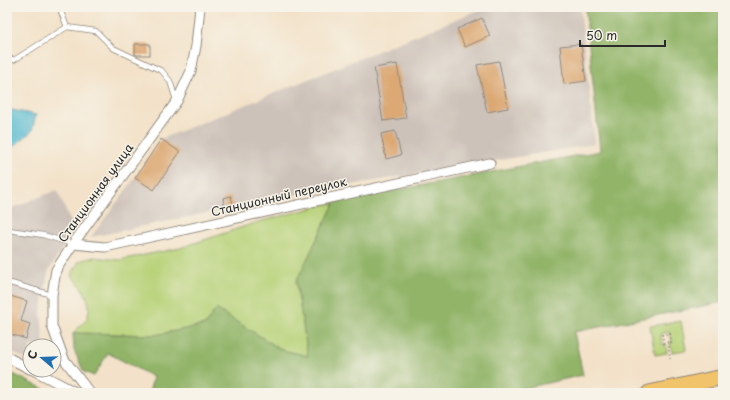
<svg xmlns="http://www.w3.org/2000/svg" width="730" height="400" font-family="'Playpen Sans',sans-serif">
<style>
.industrial{fill:#cdc2b9}
.green{fill:#b7d278;stroke:#717e52}
.forest{fill:#91b468;stroke:#5e704a}
.water{fill:#50b7cf;stroke:#3e717d}
.building{fill:#dca975}
.lines{fill:none;stroke-linecap:round;stroke-linejoin:round}
.lane-casing{stroke:#8f867a;stroke-width:6}
.street-casing{stroke:#8f867a;stroke-width:11}
.primary-casing{stroke:#8f867a;stroke-width:17}
.path{stroke:#8f867a;stroke-width:2;stroke-dasharray:1 3;stroke-linecap:butt}
.lane{stroke:#fff;stroke-width:4.5}
.street{stroke:#fff;stroke-width:9}
.primary{stroke:#f1c36a;stroke-width:15}
.labels{text-anchor:middle;stroke-width:3;stroke-linejoin:round;paint-order:stroke}
.street-label{font-size:12px;fill:#2b2b2b;stroke:#f7f3e8}
</style>
<rect width="100%" height="100%" fill="#f7f3e8"/>
<filter id="ink" filterUnits="userSpaceOnUse"><feTurbulence type="fractalNoise" baseFrequency=".025" numOctaves="2"/><feDisplacementMap in="SourceGraphic" scale="8" xChannelSelector="R" yChannelSelector="G"/><feConvolveMatrix kernelMatrix="1 2 1 2 8 2 1 2 1" color-interpolation-filters="sRGB"/></filter>
<filter id="wash" filterUnits="userSpaceOnUse"><feTurbulence type="fractalNoise" baseFrequency=".012" numOctaves="4" result="noise"/><feDisplacementMap in="SourceGraphic" scale="16" xChannelSelector="R" yChannelSelector="G"/><feGaussianBlur stdDeviation="0.9" result="paint"/><feColorMatrix in="noise" values="0 0 0 0 0 0 0 0 0 0 0 0 0 0 0 0 0 1.4 0 .05"/><feComposite in="paint" operator="in"/></filter>
<g filter="url(#wash)">
<rect width="100%" height="100%" fill="#f3e2c9"/>
<g class="industrial">
<polygon points="486,7 580,7 595,144 303,193 91,237 135,178 161,139"/>
<polygon points="57,190 74,229 48,272 41,313 44,346 30,346 30,361 7,350 7,210"/>
</g>
<g class="green">
<path d="M335 202 296 282 308 356 282 350 216 309 205 325 155 335 73 333C77 329 83 324 86 320 95 302 82 287 71 276L79 261 94 257 119 260 180 248 258 222Z"/>
<polygon points="681,321 686,350 672,352 670,343 672,342 670,332 661,334 662,344 666,344 667,353 655,355 650,326"/>
</g>
<g class="forest">
<polygon points="585,7 723,7 723,302 574,332 583,375 503,393 149,393 153,377 108,353 94,376 84,372 74,350 73,333 155,335 205,325 216,309 282,350 308,356 296,282 335,202 600,151"/>
<polygon points="7,371 52,393 7,393"/>
</g>
<polygon class="water" points="7,109 36,115 32,131 7,152"/>
<g id="blocks">
<g class="building">
<polygon points="482,18 490,36 465,47 457,29"/>
<rect x="135" y="44" width="15" height="11"/>
<polygon points="581,44 586,81 564,84 560,46"/>
<polygon points="499,61 508,108 487,112 477,65"/>
<polygon points="397,64 406,118 383,121 374,68"/>
<polygon points="395,131 401,155 386,159 381,134"/>
<polygon points="161,139 180,152 154,190 135,178"/>
<polygon points="231,196 234,208 225,210 223,198"/>
<polygon points="7,295 27,301 21,321 30,324 26,339 7,333"/>
</g>
</g>
</g>
<g filter="url(#ink)">
<use href="#blocks" fill-opacity="0" stroke="#8f867a" stroke-width="1"/>
<g class="lines">
<g class="lane-casing">
<g id="lane">
<polyline points="59,7 67,27 96,31 113,48 162,71 170,81 176,100"/>
<polyline points="7,57 14,60 67,27"/>
<polyline points="7,231 9,230 43,235 73,244"/>
<polyline points="7,282 52,295"/>
</g>
</g>
<g class="street-casing">
<g id="street">
<polyline points="73,244 105,247 490,163"/>
<polyline points="7,357 30,369"/>
<polyline points="33,370 77,393"/>
<polyline points="90,393 64,359 52,326 52,295 56,270 73,244 177,101 191,71 196,46 200,7"/>
</g>
</g>
<g class="primary-casing">
<polyline id="primary" points="649,393 723,377"/>
</g>
<polyline class="path" points="668,342 664,343 662,335 670,334 671,342 668,342 670,359"/>
<use href="#lane" class="lane"/>
<use href="#street" class="street"/>
<use href="#primary" class="primary"/>
</g>
</g>
<g class="labels">
<g class="street-label">
<text transform="translate(96 193) rotate(-54)" y="4">Станционная улица</text>
<text transform="translate(279 197) rotate(-13)" y="4">Станционный переулок</text>
</g>
</g>
<rect width="730" height="400" fill="none" stroke="#f7f3e8" stroke-width="24"/>
<g transform="translate(42 358) rotate(289)"><circle r="19" fill="#f7f3e8" stroke="#a5a39c"/>
<path d="M0-3L7 15L0 10L-7 15Z" fill="#1f6fb2"/>
<text y="-6" font-size="11" font-weight="bold" text-anchor="middle" fill="#2b2b2b">С</text>
</g>
<path d="M580 40v6h85v-6" fill="none" stroke="#2b2b2b" stroke-width="2"/>
<text x="586" y="40" font-size="12" fill="#2b2b2b" stroke="#f7f3e8" stroke-width="3" paint-order="stroke">50 m</text>
</svg>
